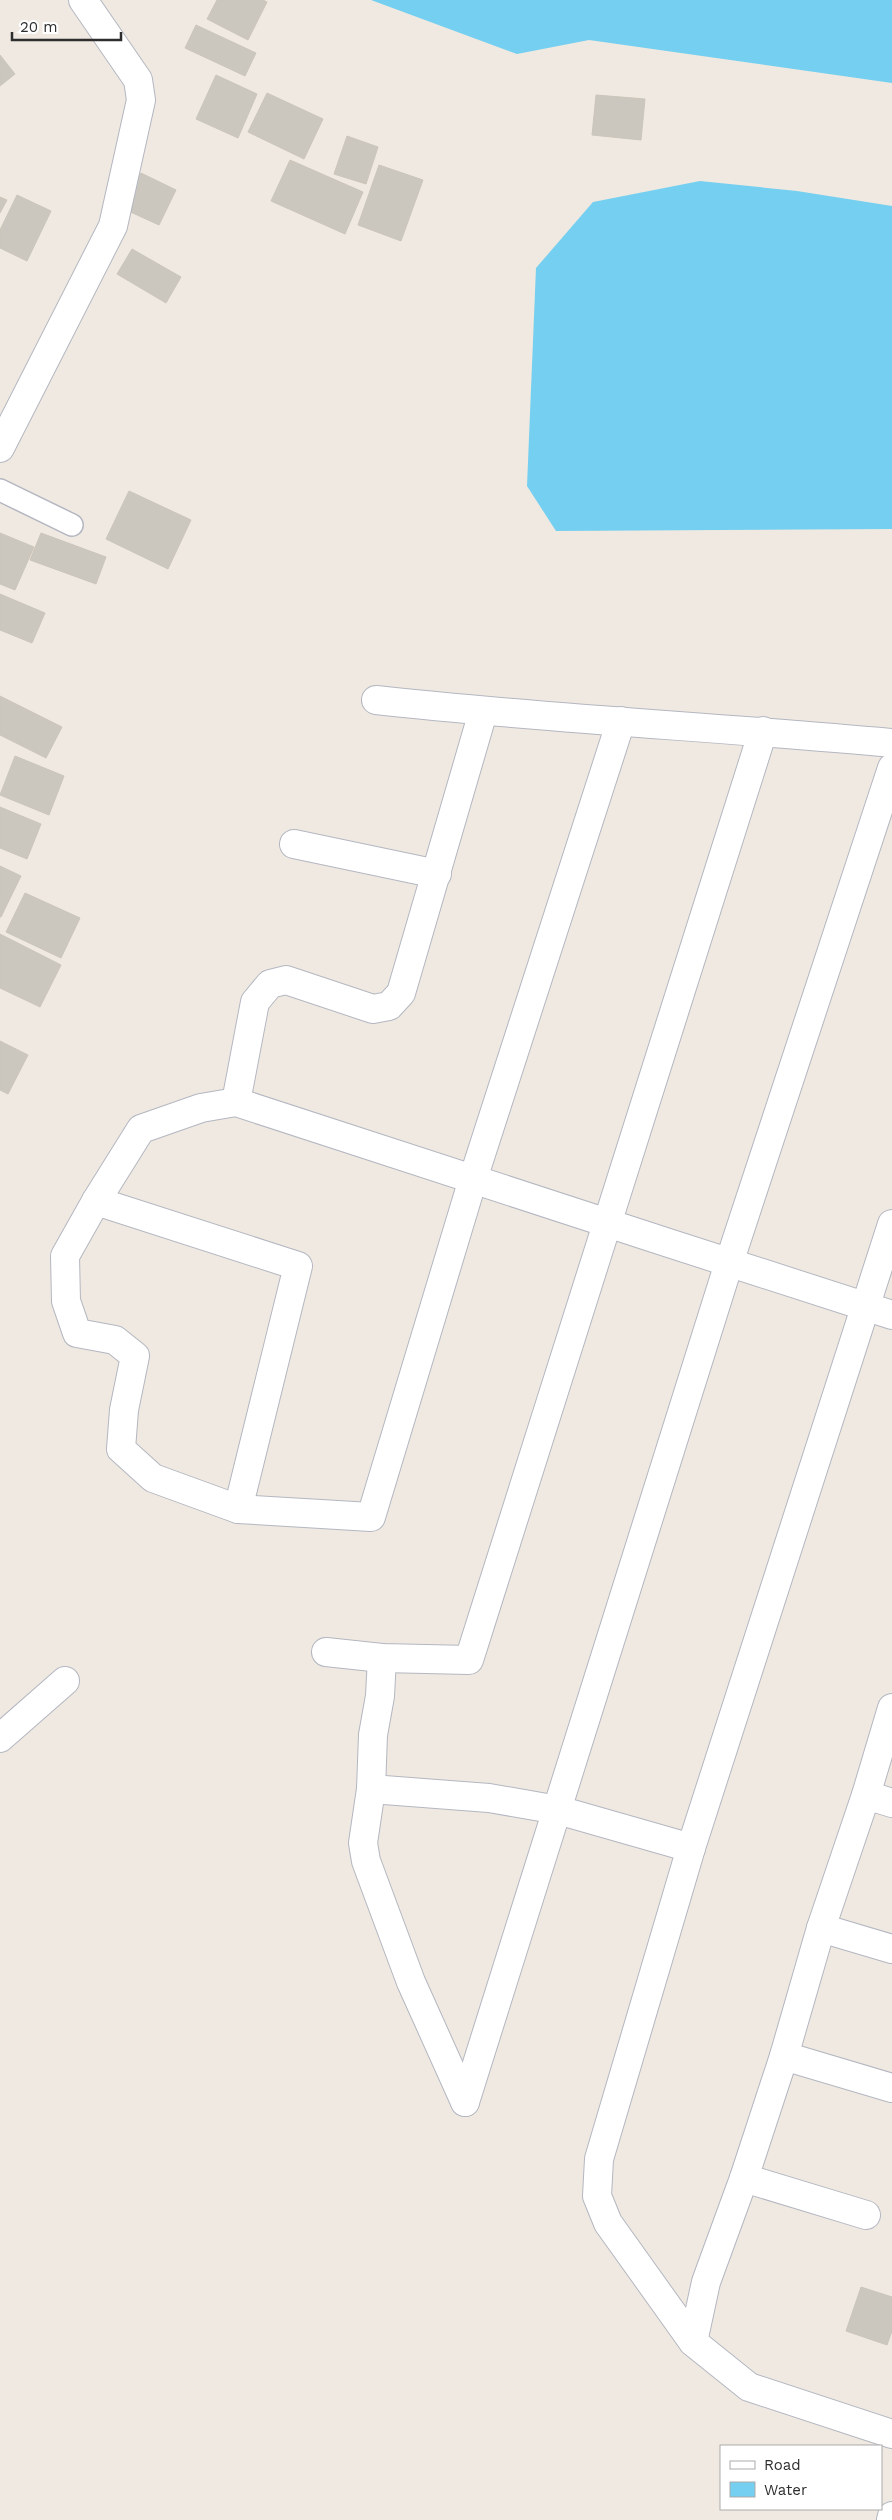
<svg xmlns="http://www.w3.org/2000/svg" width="892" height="2520" font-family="'Work Sans',sans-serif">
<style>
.water{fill:#75cff0}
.building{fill:#cbc7bf;stroke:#cbc5ba}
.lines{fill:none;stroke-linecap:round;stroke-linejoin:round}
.lane-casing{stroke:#b4b7c1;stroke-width:24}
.street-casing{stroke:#b4b7c1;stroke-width:30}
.lane{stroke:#fff;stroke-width:21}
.street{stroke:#fff;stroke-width:28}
</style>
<rect width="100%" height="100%" fill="#efe9e1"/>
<g class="water">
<polygon points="371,0 892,0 892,83 589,40 517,54"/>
<polygon points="700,181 797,191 892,206 892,529 556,531 527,486 536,268 593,202"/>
</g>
<g class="building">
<polygon points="217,0 263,0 267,2 248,40 207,19"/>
<polygon points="196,25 256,53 245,76 185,48"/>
<polygon points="0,55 15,74 0,86"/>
<polygon points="216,75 257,94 238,138 196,119"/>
<polygon points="267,93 323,119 304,159 248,132"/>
<polygon points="596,95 645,99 641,140 592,135"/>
<polygon points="347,136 378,147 366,184 334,174"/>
<polygon points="290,160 363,192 345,234 271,201"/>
<polygon points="379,165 423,180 401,241 358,225"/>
<polygon points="141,173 176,190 159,225 124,209"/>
<polygon points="17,195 51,211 27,261 0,248 0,230"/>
<polygon points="0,197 7,200 0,213"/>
<polygon points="132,249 181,277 166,303 117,274"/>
<polygon points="129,491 191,520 168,569 106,539"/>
<polygon points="0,533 34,547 15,590 0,584"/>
<polygon points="41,533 106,557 96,584 30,560"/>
<polygon points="0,594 45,613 32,643 0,630"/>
<polygon points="0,696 62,727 46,758 0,735"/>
<polygon points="15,756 64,776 49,815 0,795"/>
<polygon points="0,807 41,824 27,859 0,848"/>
<polygon points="0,866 21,876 1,917 0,917"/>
<polygon points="25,893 80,918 61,958 6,932"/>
<polygon points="0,934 61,965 40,1007 0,988"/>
<polygon points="0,1041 28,1055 8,1094 0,1090"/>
<polygon points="861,2287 892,2297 892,2331 887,2345 846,2331"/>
</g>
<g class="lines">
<g class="lane-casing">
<polyline id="lane" points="0,490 72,525"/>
</g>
<g class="street-casing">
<g id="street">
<polyline points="0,448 113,226 141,100 138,80 83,0"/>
<path d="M376 700C547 719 720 727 892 743"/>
<path d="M621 721 473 1179 371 1517 238 1509 153 1478 121 1449 124 1410 135 1356 115 1340 77 1333 66 1301 65 1256 96 1201 141 1129 201 1108 236 1102C455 1173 673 1245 892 1315"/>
<polyline points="294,844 437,874"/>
<polyline points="236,1102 255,1002 270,984 286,980 373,1009 389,1006 401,993 483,712"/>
<polyline points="96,1201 298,1266 238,1509"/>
<polyline points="892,1224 691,1848 599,2159 597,2196 608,2223 693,2342 749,2387 892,2434"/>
<polyline points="326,1652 382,1658 469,1660 763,731"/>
<polyline points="382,1658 380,1696 373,1735 371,1789 363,1843 366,1861 411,1982 465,2102"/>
<polyline points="0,1738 65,1681"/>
<polyline points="371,1789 489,1798 558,1810 691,1848"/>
<polyline points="866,1795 892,1803"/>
<polyline points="821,1928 892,1949"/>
<polyline points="784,2056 892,2088"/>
<polyline points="465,2102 729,1263 892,768"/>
<polyline points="744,2178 866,2215"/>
<polyline points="693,2342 706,2282 744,2178 784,2056 821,1928 866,1795 892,1708"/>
<polyline points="891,2520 892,2516"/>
</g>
</g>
<use href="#lane" class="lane"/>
<use href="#street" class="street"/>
</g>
<rect x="720" y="2445" width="162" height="65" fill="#ffffff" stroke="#ababab"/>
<rect x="730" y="2461" width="25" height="8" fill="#ffffff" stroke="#ababab"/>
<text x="764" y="2470" font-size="15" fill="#2e2e2e">Road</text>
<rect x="730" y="2482" width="25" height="15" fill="#75cff0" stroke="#ababab"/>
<text x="764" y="2495" font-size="15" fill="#2e2e2e">Water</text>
<path d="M12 32v8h109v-8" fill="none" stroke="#2e2e2e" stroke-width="2.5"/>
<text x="20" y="32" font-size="15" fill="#2e2e2e" stroke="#ffffff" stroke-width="4" paint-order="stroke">20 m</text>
</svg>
